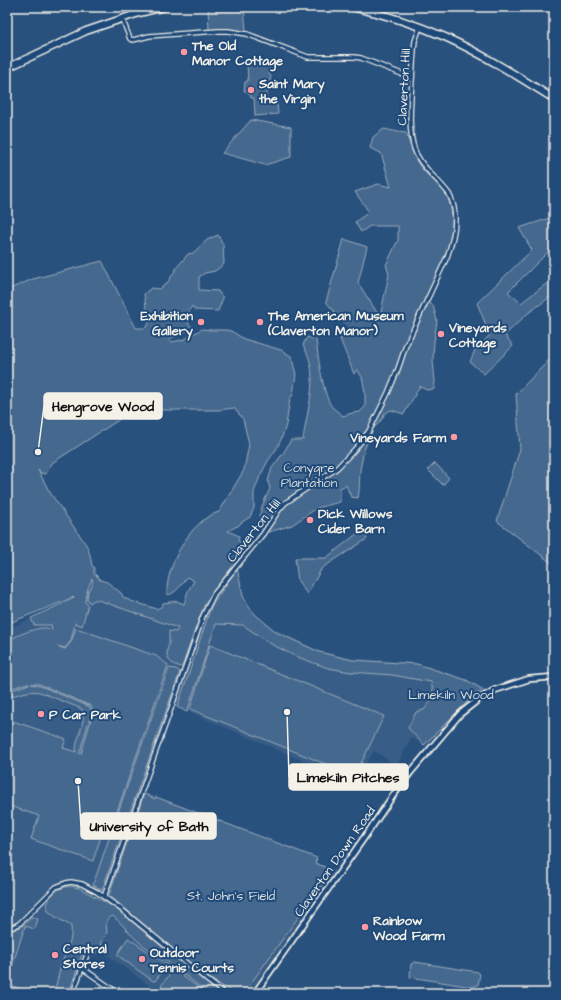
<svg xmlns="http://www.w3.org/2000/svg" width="561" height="1000" font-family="'Architects Daughter',sans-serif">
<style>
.built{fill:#375d86}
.green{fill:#45688e;stroke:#9cacbb;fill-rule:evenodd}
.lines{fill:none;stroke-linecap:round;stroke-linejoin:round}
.minor-casing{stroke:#f4f1e8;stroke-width:6}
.tertiary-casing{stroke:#f4f1e8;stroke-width:8}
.trunk-casing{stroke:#f4f1e8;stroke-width:9}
.minor{stroke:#1f4a7a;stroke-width:3.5}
.tertiary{stroke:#1f4a7a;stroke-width:4.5}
.trunk{stroke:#1f4a7a;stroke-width:6}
.poi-dot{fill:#ff9aa2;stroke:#1f4a7a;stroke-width:1.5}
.labels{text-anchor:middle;stroke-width:4;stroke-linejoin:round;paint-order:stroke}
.poi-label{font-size:13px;font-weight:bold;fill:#f4f1e8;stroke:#1f4a7a;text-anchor:start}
.street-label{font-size:13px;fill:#f4f1e8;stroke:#1f4a7a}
.park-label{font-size:13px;fill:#dadcda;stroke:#1f4a7a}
.leader{fill:none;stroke:#f4f1e8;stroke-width:1.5}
.callout-dot{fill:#f4f1e8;stroke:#1f4a7a;stroke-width:1.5}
.callout{fill:#f4f1e8;stroke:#f4f1e8;stroke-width:1.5}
.callout-label{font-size:14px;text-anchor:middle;font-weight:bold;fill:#111}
</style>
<rect width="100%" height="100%" fill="#28517e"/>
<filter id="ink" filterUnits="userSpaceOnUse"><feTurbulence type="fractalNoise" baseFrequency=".025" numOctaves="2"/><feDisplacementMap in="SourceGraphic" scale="8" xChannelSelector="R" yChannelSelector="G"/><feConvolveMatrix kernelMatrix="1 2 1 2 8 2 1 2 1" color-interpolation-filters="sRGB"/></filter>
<g filter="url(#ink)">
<polygon class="built" points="235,572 240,597 256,616 277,630 320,651 352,658 414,663 430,667 467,679 487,690 473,698 457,713 426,747 411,737 397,766 374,751 364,767 374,772 365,787 175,706 145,793 317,858 316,863 336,871 267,970 249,993 160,993 93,945 76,993 7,993 7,629 94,591 202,627 205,614 209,606"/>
<g class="green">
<polygon points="208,7 244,7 246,31 225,29 209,30"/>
<polygon points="247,63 269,63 269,74 271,76 266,98 278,100 277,104 278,114 255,116 254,98 251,98 250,94 248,94 248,91 244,91 245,82 248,81"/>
<polygon points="251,120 291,127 291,157 265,165 222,153"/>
<path d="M384 129 398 132 406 133C410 144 413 157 420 166 428 177 440 185 447 196 448 199 449 202 450 205 459 238 438 271 424 301L433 305 437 321 434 341 433 360 435 382 434 389 426 390 420 386 404 414 391 410 384 414 383 418 373 429 364 450 360 470 359 492 358 498 351 497 346 485 340 488V502L317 508 292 525 269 532 260 528C257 514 264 501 270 489L268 481 272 468 284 452 291 440H303C306 416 316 386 310 362 309 356 305 350 303 345L307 337 316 340C318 355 323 398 333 408 336 411 340 413 343 416L352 413 360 412 365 407V392L362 377 357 369 354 374 340 339 353 333 326 302 344 239 367 247 358 283 380 317 389 274 386 265 398 240V226H370L361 232 355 222 369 212 355 192 378 184 391 187 381 153 370 148 373 137Z"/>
<polygon points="550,218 554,218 554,246 508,292 521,303 554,278 554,294 527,314 505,335 513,346 484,374 470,362 475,350 490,335 477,303 532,250 519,228"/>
<path d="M218 235 223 244 224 264 215 271 205 273 199 277V290L218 291 223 298 218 311 195 310 192 306C187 312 188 319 189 325L193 327 191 329 169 339 171 342 183 340 202 329 211 330H226L231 331 244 339 281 350 291 356 296 374 293 395 290 398 286 425 282 437 277 448 268 461 260 476 254 492V508L250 517 242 522 238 526 235 527 228 531 239 536 238 541 244 542 246 539 251 540 243 554 213 592 205 604 200 616 182 667C175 666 167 662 167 653 167 650 168 647 169 644 169 639 169 635 169 631L176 632 178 628 98 600H94L90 603 87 599 88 591C92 587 93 584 92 578L87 591 85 602 88 605 82 626 75 623 71 641 65 648 57 646 65 649 71 642 76 628 156 656 168 665 114 820 107 818 93 861 31 839 39 816 7 805V719L66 739 63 748 76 752C75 739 87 722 82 709L40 692C29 690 18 694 7 698V692L29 684H24L7 690V640C18 636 42 623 52 630L51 625H34L31 618 72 599 74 597 7 624V290L33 279 102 261 136 328H145L149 324 144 294 151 288 160 289 168 282 178 266 188 254 193 253 207 240ZM234 408 243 419 249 444 244 470 219 512C191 519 165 567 167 595 176 594 182 584 187 577L194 581 188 591 184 604 177 601 163 603 162 606 157 609 131 601 124 598 121 593 107 582 100 580 96 575 94 574V567L92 566 90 555 87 546 49 491 38 470 41 473 46 474 52 463 134 410H218ZM31 684H39L91 706 93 711 92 716 81 754 79 753 80 751 91 714V709L88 706 43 687 36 685Z"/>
<polygon points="554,355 554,565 497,521 520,449 516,394"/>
<polygon points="435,463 449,478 443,485 428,470"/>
<polygon points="363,529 367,539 322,568 307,594 298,581 295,558 326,558"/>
<polygon points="237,568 243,596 249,607 256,615 276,632 319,652 352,660 417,664 466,680 483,690 472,697 424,745 408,728 416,712 424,710 434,697 431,682 392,675 351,672 328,668 295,656 269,643 243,625 216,624 187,712 177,707 189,673 211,607"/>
<polygon points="210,645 384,716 355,776 190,709"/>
<polygon points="169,668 176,669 180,672 102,890 93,885 116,818"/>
<polygon points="144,794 155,799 156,797 317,858 315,863 332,870 244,993 234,993 209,978 170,947 109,895 117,871"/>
<path d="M71 886 79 888 114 907 219 993H208L155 952C137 945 127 928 113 916L108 918 106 923 107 933 102 941 101 949 94 955 84 948 69 993H54C56 984 59 975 61 965 66 952 73 940 71 926 63 921 54 917 47 910 47 895 56 888 71 886Z"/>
<path d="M32 917 38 919 35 929 25 926 7 982V931C17 930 25 925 32 917Z"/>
<polygon points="128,938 167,964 167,965 155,981 153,981 117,955"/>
<polygon points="415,962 478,972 480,974 478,985 472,987 410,977 411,964"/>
<polygon points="173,970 174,970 206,993 170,993 161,987 161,986"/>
<polygon points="7,984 27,991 28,993 11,993 7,992"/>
</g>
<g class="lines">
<g class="minor-casing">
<g id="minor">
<polyline points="122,18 130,39 133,40 149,36 218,31 228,31 247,34 308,57 354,57 361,58 412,78"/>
<path d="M104 897 173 703 203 616 214 594 263 534 279 510 285 503 337 468 355 449 369 431 388 393 398 369 406 345 447 257C454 238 460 213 449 194 444 187 439 182 433 176 425 167 417 159 414 148 409 131 410 114 411 96 412 81 413 65 414 50L415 41 420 27"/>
<polyline points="7,928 13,927 19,924 56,887 66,883 71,882 82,884 97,892 121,909 207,980 224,993"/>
<polyline points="82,968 118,993"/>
<polyline points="73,993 88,952"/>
</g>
</g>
<g class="tertiary-casing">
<polyline id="tertiary" points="255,993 373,825 392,797 410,773 460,714 479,699 495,690 529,679 554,677"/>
</g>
<g class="trunk-casing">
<g id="trunk">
<path d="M352 7C384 14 415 24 445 37 483 54 519 77 554 99"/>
<polyline points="7,68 86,31 139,13 164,7"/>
</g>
</g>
<use href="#minor" class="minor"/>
<use href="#tertiary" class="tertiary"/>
<use href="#trunk" class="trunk"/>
</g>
</g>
<g class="poi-dot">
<circle cx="184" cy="52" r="4"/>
<circle cx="251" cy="90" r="4"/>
<circle cx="201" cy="322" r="4"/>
<circle cx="260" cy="322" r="4"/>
<circle cx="441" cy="334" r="4"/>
<circle cx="454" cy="437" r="4"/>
<circle cx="310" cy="520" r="4"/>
<circle cx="41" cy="714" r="4"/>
<circle cx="365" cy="927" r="4"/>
<circle cx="55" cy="955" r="4"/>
<circle cx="142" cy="959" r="4"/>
</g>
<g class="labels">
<g class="poi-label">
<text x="192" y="50">The Old<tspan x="192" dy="15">Manor Cottage</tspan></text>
<text x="259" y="88">Saint Mary<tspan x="259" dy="15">the Virgin</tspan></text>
<text x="193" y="320" text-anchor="end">Exhibition<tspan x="193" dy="15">Gallery</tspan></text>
<text x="268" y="320">The American Museum<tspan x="268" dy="15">(Claverton Manor)</tspan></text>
<text x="449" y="332">Vineyards<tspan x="449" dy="15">Cottage</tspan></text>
<text x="446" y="442" text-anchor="end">Vineyards Farm</text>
<text x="318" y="518">Dick Willows<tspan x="318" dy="15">Cider Barn</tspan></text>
<text x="49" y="719">P Car Park</text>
<text x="373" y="925">Rainbow<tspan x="373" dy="15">Wood Farm</tspan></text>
<text x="63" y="953">Central<tspan x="63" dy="15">Stores</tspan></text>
<text x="150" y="957">Outdoor<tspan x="150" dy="15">Tennis Courts</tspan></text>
</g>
<g class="street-label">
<text transform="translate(403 87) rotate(-87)" y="5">Claverton Hill</text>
<text transform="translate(253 530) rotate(-51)" y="5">Claverton Hill</text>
<text transform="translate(334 861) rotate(-55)" y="5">Claverton Down Road</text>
</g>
<g class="park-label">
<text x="309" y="472">Conygre<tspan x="309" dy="15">Plantation</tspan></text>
<text x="451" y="699">Limekiln Wood</text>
<text x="231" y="900">St. John's Field</text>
</g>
</g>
<path class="leader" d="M38 452L44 406M287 712L289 777M78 781L81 826"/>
<g class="callout-dot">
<circle cx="38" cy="452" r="4"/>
<circle cx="287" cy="712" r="4"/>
<circle cx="78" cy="781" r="4"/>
</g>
<g class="callout">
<rect x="44" y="393" width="118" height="26" rx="4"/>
<rect x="289" y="764" width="119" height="26" rx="4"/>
<rect x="81" y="813" width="135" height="26" rx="4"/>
</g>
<g class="callout-label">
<text x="103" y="411">Hengrove Wood</text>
<text x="348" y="782">Limekiln Pitches</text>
<text x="149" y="831">University of Bath</text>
</g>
<rect width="561" height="1000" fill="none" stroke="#1f4a7a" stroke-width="24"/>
<rect x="12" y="12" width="537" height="976" fill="none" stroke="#f4f1e8" stroke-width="1.5" filter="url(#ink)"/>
</svg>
